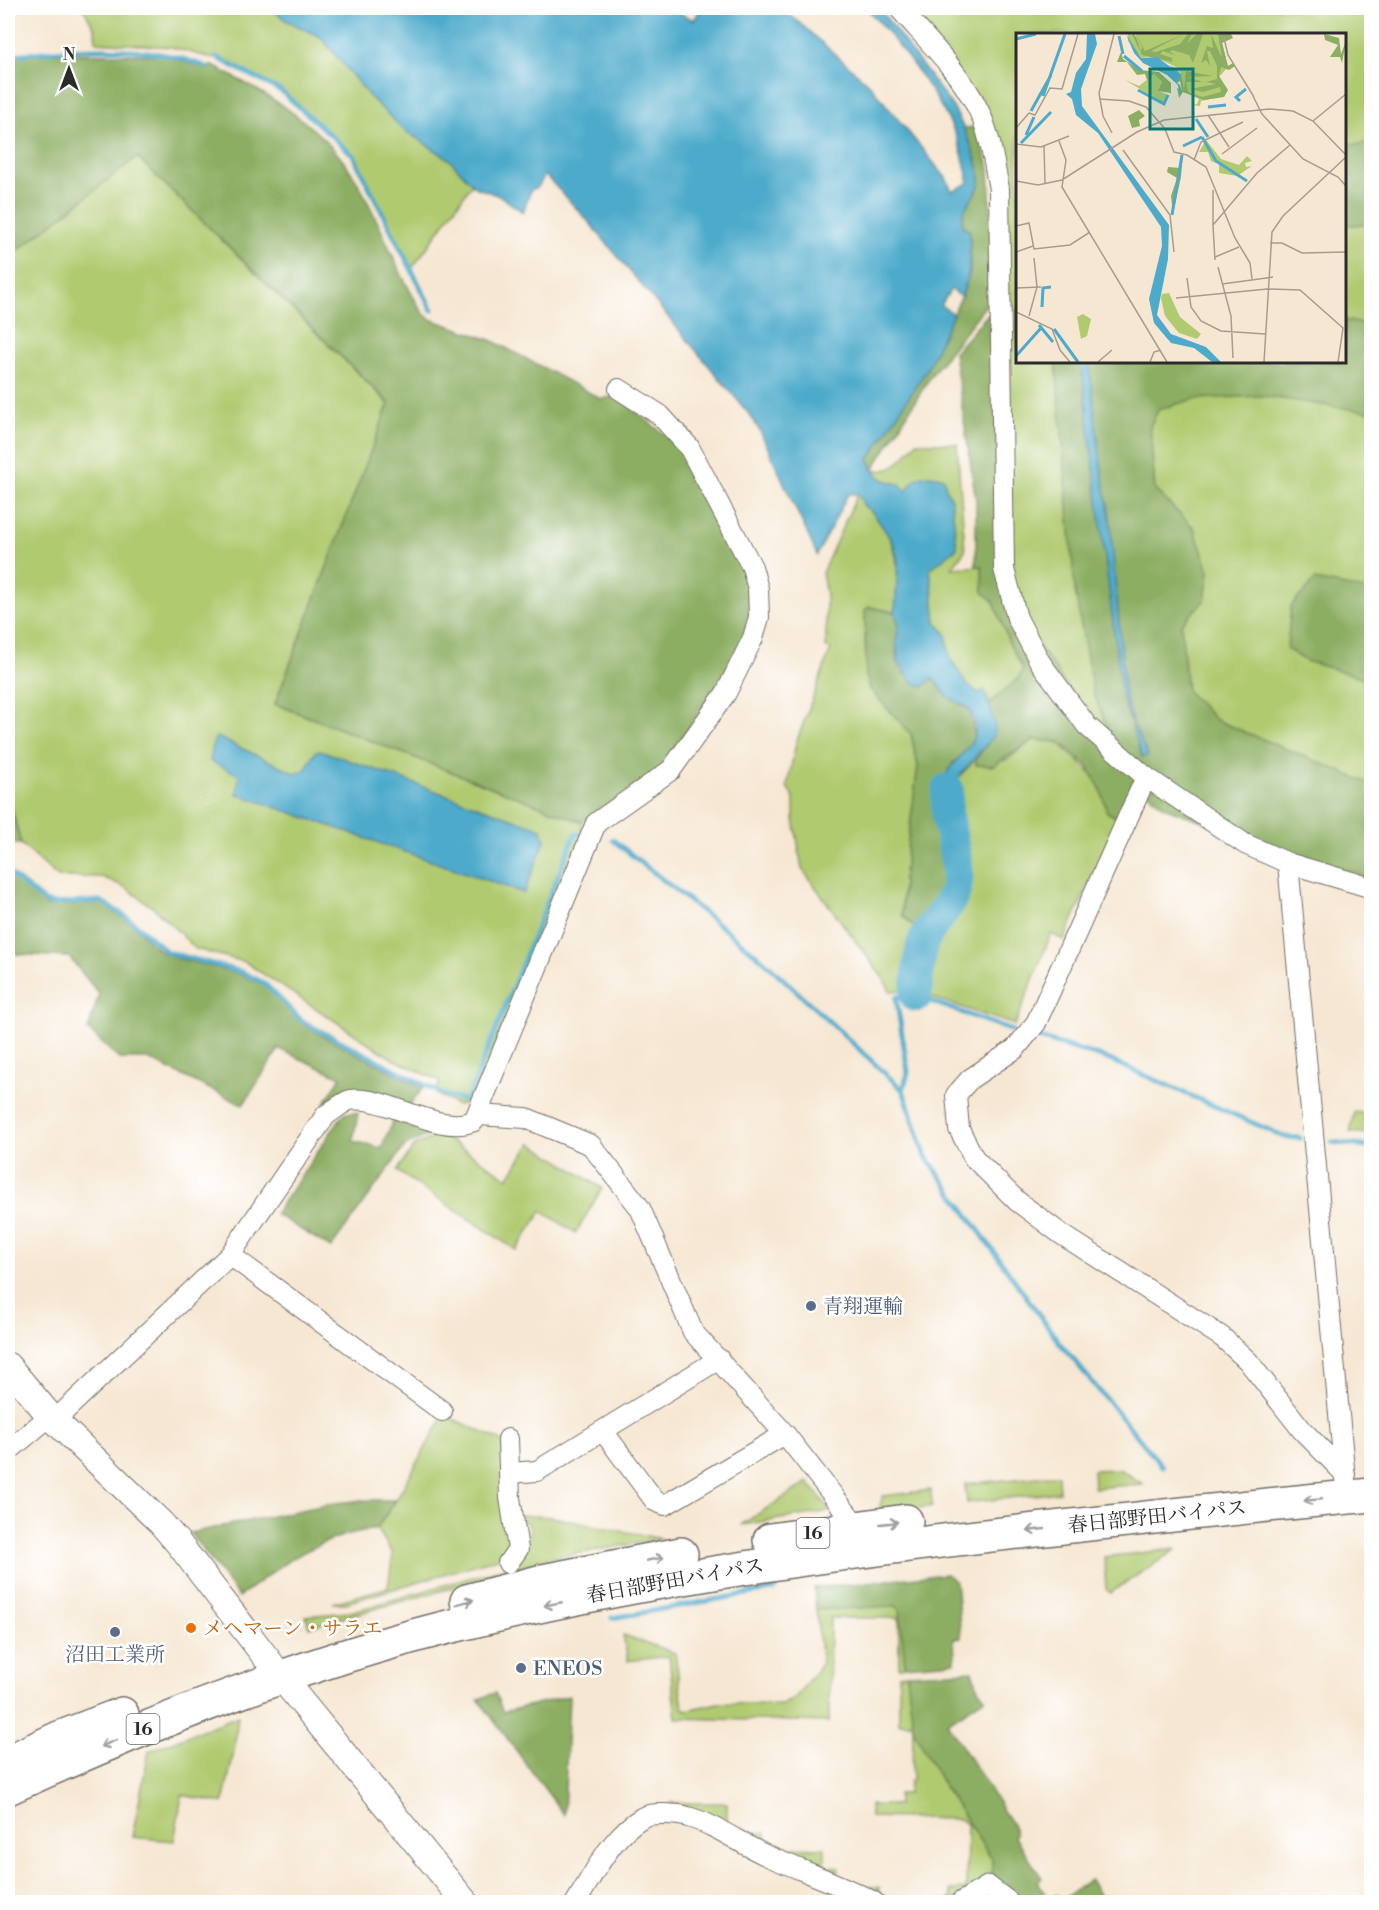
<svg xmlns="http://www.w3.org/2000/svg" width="1379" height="1910" font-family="'Libre Bodoni','Noto Serif JP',serif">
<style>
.green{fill:#b0ca70;stroke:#6e7a4e;stroke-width:1.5;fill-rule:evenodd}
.forest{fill:#8cae62;stroke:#5c6c46;stroke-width:1.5}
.water{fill:#4daacb;stroke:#3c6a7b;stroke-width:1.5}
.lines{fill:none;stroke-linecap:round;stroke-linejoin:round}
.stream{stroke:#4daacb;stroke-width:5}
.river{stroke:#4daacb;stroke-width:32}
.minor-casing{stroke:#726d65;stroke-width:22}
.tertiary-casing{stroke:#726d65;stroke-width:28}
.trunk-casing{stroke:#726d65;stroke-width:36}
.minor{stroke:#fff;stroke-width:20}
.tertiary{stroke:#fff;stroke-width:26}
.trunk{stroke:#fff;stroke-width:33}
.oneway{stroke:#a0a0a0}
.service-dot{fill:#5c6f8a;stroke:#fff;stroke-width:2}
.food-dot{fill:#e8710a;stroke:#fff;stroke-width:2}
.labels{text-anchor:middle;stroke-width:5;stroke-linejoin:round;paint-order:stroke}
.shield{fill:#fff;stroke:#6b6b6b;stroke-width:1.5}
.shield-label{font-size:18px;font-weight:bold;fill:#2b2b2b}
.service-label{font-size:20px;fill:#4e5e75;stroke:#fff;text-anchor:start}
.street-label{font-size:20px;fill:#2b2b2b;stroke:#fff}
.food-label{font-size:20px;fill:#c56008;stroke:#fff;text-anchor:start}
.inset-river{fill:none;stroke:#4daacb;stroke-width:3}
.inset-road{fill:none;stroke:#a59c8f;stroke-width:1.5}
.view{fill:#0f766e;fill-opacity:0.15;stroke:#0f766e;stroke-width:3}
.inset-edge{fill:none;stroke:#2b2b2b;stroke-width:3}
</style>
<rect width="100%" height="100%" fill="#fff"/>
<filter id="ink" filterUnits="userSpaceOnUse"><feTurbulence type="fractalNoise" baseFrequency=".0167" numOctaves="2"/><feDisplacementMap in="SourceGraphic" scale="12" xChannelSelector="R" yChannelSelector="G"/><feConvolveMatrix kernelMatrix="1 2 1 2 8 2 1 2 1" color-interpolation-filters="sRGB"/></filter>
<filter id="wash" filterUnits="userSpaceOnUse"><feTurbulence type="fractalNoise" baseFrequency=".008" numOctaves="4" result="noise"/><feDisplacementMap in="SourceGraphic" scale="24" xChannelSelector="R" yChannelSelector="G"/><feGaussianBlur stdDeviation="1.35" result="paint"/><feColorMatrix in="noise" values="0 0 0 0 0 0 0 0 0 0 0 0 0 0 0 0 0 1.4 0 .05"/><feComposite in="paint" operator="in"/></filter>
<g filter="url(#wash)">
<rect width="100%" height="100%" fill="#f6e7d2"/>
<g class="green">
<polygon points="83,8 271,8 287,21 321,37 369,96 404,130 449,159 472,184 411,270 353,155 282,91 216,57 214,59 171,47 96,42 95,29"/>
<path d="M908 8H1371V880L1303 863 1232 825 1088 719 1042 655 1011 581 997 143ZM1018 34H1344V362H1018Z"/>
<polygon points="137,157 389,404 275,704 582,822 582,841 471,1103 457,1105 436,1094 440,1081 393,1059 245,962 196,949 156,910 125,887 102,877 58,877 21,844 8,795 8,258"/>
<path d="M917 442 957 444 965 550 952 568 982 566 983 592 994 602 1023 669C1018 685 1001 690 990 704L984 691 979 693 967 685 950 658 946 634 936 622 930 569 957 548 951 498 946 489 944 478 906 493 900 484C888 482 878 481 873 470 893 475 904 456 917 442Z"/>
<path d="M858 493C864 505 873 512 881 523 900 550 900 580 895 612L869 607 865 641 870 689 911 734 918 766 903 880 902 915 921 933 909 990 890 991 883 978 802 869 794 819V798L787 787 796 743 831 649 826 648V595L822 573Z"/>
<path d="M1046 739C1062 742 1061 746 1073 756 1094 775 1102 783 1107 812L1118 818 1064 940 1051 934 1015 1025 924 995 930 959 961 898 963 873 953 829 952 812 958 778 976 759 977 765 1006 760 1033 740Z"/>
<polygon points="1354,1112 1371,1114 1371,1134 1350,1132"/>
<polygon points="440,1134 508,1178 531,1143 602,1188 576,1233 542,1211 516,1250 397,1171 414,1146"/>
<polygon points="444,1415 502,1441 510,1531 508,1555 346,1603 333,1603 388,1587 393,1554 377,1528 396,1500"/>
<polygon points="1119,1469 1143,1484 1094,1488 1093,1470"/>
<polygon points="1058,1475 1059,1492 967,1503 965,1484"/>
<polygon points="808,1482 831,1511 741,1525"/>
<polygon points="931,1490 932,1506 881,1514 880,1505 883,1496"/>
<polygon points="521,1515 552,1517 662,1539 540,1560 509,1572 309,1627 306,1616 350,1612 508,1567 517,1558 531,1530 527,1522 521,1521"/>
<polygon points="1177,1549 1110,1593 1106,1589 1104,1557"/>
<polygon points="896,1606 900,1610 905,1666 899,1667 899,1618 830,1618 829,1722 676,1718 669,1656 628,1661 623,1635 675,1653 683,1708 688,1710 718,1703 782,1705 795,1698 822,1663 816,1610"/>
<polygon points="907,1674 913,1723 899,1723 899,1675"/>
<polygon points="238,1716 234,1751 223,1803 182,1795 174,1841 132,1837 149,1751"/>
<polygon points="913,1729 945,1788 992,1859 992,1882 987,1879 949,1902 882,1902 858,1887 879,1887 879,1898 886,1899 886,1901 938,1902 938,1900 951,1900 951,1890 966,1889 967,1824 959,1819 870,1817 870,1805 898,1805 898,1794 908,1794 909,1781 912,1780"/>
<polygon points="671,1803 727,1803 727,1826 674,1807"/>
<polygon points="738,1833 766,1833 767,1842 780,1847 825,1848 825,1866 839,1867 839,1871 831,1875"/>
</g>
<g class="forest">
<path d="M51 53 164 55 208 69 211 65C268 94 327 127 359 185 382 226 397 273 423 313L430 319 491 340 601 399 616 396 680 447 742 562 749 584V618L745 635 720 681 661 769 582 822 275 704 389 403 137 157 8 258V57Z"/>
<path d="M976 127 989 166 993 276 989 301 930 377 873 470 869 459 927 369 961 297 970 273V231L963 227C960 214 967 201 977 192L964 128Z"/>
<polygon points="1371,143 1371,225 1345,225 1345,145"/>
<path d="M988 314 992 317 1003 595 1122 764 1093 692 1075 591 1056 362H1344L1345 320 1371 326V412L1262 396 1195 399 1159 409 1150 426 1155 490 1194 528 1209 571 1205 600 1181 624 1187 691 1216 720 1371 784V877L1330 866 1166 808 1134 781 1118 818 1107 812 1101 790 1088 767 1060 742 1033 740 993 766 976 765V759L994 735 990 704C1000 690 1018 685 1023 669L1009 643 994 602 983 592 982 566H976V501L954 353Z"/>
<polygon points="1315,580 1371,591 1371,680 1306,661 1287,649 1291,606"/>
<path d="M869 607 895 612C905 630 888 654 903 672 908 678 917 682 923 687L932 678 943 692 970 711 974 735 970 749 952 764 941 813 950 879 945 897 921 933 902 915 903 880 918 766 911 734 870 689 866 676 865 610Z"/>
<polygon points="8,795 21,844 8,844"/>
<polygon points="8,873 47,906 102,903 133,925 159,950 176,958 237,973 264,985 308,1028 423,1088 409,1106 344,1093 324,1104 341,1077 279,1049 243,1105 148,1059 119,1059 88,1030 99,994 69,957 16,954 8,923"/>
<polygon points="347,1113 358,1113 353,1141 381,1148 395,1117 440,1129 405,1146 331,1248 275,1214 342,1116"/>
<path d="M368 1500H396L377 1528C316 1538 287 1560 239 1597L190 1533 335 1503Z"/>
<polygon points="946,1574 956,1582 961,1637 954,1638 955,1662 905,1666 900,1610 896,1606 816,1610 814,1588"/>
<polygon points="973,1671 978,1689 985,1698 947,1723 1013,1826 1016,1834 1014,1836 1042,1878 1037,1882 1049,1900 1056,1895 1060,1901 1090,1880 1104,1902 1017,1902 992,1882 992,1859 945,1788 913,1729 907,1674"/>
<polygon points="495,1693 503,1712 569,1696 564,1815 478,1699"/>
</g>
<g class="water">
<path d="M271 8H670L694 20 701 8H776L794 18 869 84 946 178 952 191 969 183C966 168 962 152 957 138 941 98 896 40 866 8H879L955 110C963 127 981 163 980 181 979 197 958 205 963 228L970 231C969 256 972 274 961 297L951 289 941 305 953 314 927 369 869 459C875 477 881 481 900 484L906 492C914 475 926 472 944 478L946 489 951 498 957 548 930 569 936 622 946 634 950 658 967 685 979 693 984 690 995 723 994 735 958 778 952 812 953 829 943 836C941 819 938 797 944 780 951 755 989 745 970 711 966 704 958 703 951 699 943 694 939 685 932 678L923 687 911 681 898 660 896 641 899 625 895 612 898 561 893 542 873 513 864 506 858 494H848L817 555 760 431 749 414 588 221 545 175 538 187 531 190 523 212 500 196 475 187 449 159 404 130 369 96 321 37 287 21Z"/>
<polygon points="1081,362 1089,362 1102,471 1110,517 1125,695 1131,719 1148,756 1142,757 1122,697"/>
<polygon points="217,737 295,773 305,770 316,751 320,750 542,829 545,841 524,893 237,794 239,775 210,761 214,740"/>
</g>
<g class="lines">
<g class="stream">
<path d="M8 56C72 48 146 42 207 67"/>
<polyline points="216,57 281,91 353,155 432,310"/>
<polyline points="613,840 763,960 903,1090"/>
<polyline points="8,868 10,874 45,902 53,904 101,901 131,920 167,952 242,972 264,983 301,1020 313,1027 444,1095 463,1100 468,1098 575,834 580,834"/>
<polyline points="1013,1031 916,996 896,997 908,1072 903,1090 925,1155 1058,1341 1162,1466"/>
<polyline points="1039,1038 1105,1058 1285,1137 1300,1138"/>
<polyline points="1332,1142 1372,1147"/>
<polyline points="612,1618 775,1589"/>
</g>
<path class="river" d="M916 996C918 980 918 961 922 945 930 921 955 906 957 881 960 851 942 824 948 789"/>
</g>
</g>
<g filter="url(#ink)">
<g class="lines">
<g class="minor-casing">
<g id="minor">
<path d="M899 8C926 39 960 72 978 109 990 133 994 163 999 189L1004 569 1017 618 1040 662 1087 726 1146 777 1245 844 1288 863 1372 888"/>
<polyline points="1146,777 1036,1023 1015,1049 970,1079 956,1095 959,1129 974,1158 1017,1201 1061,1234 1222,1337 1248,1361 1302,1430 1345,1474"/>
<polyline points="1288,863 1345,1479"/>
<polyline points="478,1115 526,1118 591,1145 640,1208 693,1332 785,1434 857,1526"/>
<polyline points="230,1255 442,1411"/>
<path d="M55 1420 230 1255 326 1115C333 1111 343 1102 350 1100 384 1094 438 1136 474 1121L596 823 671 770 726 693 753 638 759 617 758 589 752 567 689 447 660 415 619 389"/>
<polyline points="603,1431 655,1501 665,1505 785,1434"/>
<polyline points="8,1451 50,1416"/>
<polyline points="509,1473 537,1471 719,1359"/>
<polyline points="508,1563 518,1549 510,1498 508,1439"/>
<path d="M576 1902C595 1872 611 1836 643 1817 652 1812 678 1814 688 1817 717 1825 742 1845 770 1857 805 1872 840 1884 874 1902"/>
<polyline points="961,1902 988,1886 1009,1902"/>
</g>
</g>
<g class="tertiary-casing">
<polyline id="tertiary" points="8,1366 50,1416 161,1523 179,1544 281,1677 465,1902"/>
</g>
<g class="trunk-casing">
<g id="trunk">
<polyline points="770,1540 906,1521"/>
<polyline points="467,1601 543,1581 681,1554"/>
<polyline points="8,1762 59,1738 122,1714"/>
<path d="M8 1788C148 1724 294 1666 444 1628 648 1577 854 1550 1063 1527 1166 1516 1268 1504 1372 1495"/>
</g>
</g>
<use href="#minor" class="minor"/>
<use href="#tertiary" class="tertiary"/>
<use href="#trunk" class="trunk"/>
</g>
<defs><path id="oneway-shaft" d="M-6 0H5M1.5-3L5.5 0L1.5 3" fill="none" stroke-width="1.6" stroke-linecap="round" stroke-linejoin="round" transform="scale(1.5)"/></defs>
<g class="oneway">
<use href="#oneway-shaft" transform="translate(1313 1500) rotate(175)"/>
<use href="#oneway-shaft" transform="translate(889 1523) rotate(-6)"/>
<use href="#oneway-shaft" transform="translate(1036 1530) rotate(174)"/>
<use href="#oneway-shaft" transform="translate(655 1559) rotate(-11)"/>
<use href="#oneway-shaft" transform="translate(465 1602) rotate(-15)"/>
<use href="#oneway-shaft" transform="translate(553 1604) rotate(169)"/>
<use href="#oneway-shaft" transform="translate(109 1743) rotate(158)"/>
</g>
</g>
<g class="service-dot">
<circle cx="811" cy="1306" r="6"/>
<circle cx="115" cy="1632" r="6"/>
<circle cx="521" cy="1668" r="6"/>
</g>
<circle class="food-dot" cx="191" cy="1628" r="6"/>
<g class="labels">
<g class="shield">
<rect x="796.5" y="1518" width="33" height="30" rx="4.5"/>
<rect x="126.5" y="1714" width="33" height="30" rx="4.5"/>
</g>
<g class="shield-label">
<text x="813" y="1539">16</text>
<text x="143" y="1735">16</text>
</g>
<g class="service-label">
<text x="823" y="1313">青翔運輸</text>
<text x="115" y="1661" text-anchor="middle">沼田工業所</text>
<text x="533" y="1675">ENEOS</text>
</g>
<g class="street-label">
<text transform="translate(1157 1516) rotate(-6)" y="7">春日部野田バイパス</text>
<text transform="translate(675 1580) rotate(-10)" y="7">春日部野田バイパス</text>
</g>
<g class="food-label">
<text x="203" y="1635">メヘマーン・サラエ</text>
</g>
</g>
<g transform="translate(1016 33)">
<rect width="330" height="330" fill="#f6e7d2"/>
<path d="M112 1 118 2 123 15 119 1H204L212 34 202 45 210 55 209 63 185 68 184 73 176 72 181 71 183 66 164 57 161 51 166 55 165 41 162 35 137 23 125 25 112 8ZM138 41 146 49 143 58 152 62 149 71 109 47 123 53ZM190 107 205 126 223 132 231 123 236 128 229 130 230 134 236 133 221 143 203 140V131L195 128 192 119H183ZM153 260 164 284 185 301 181 306 163 300 149 283 145 265 146 261ZM67 281 75 286 71 303 65 306 61 284Z" fill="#b0ca70"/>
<path d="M116 1H118L121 6 125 19 126 14 120 1 129 18 168 1 135 18 140 19 164 11 172 1H176L171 10 181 1H187L177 30 173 22 156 17 154 19 161 23 147 18 144 21 156 25V29L126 22ZM195 1 206 25 202 1H215L217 5 206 10 212 33 217 30 219 33 213 37 205 34 203 43 212 57 208 64 188 67 167 59 163 65 161 55 166 57 164 48 161 50 165 40 168 58 170 38 197 43 172 44 187 49H170L172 59 186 64 205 59 204 54 187 59 174 56 200 51 190 49 201 46V33L194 18H191L194 33 190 27 185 30 191 13 197 15ZM308 1 323 5 325 21 330 8 326 30 324 24H314L322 12 309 7ZM105 19 107 26 124 37 143 39 155 50V60L142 58 146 49 138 41 131 47 129 41 121 42 111 29H101ZM123 77 129 83 123 87 124 93 116 95 112 83ZM167 120 165 144 157 181 155 163 161 145 151 139 152 134 164 135Z" fill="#8cae62"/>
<path d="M71 1H79L81 11 65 56 66 73 153 192 152 226 141 282 155 301 190 314 205 329H196L178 315 155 310 138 290 133 266 146 213 145 194 82 100 60 82 56 66 50 61 55 59 60 40 70 26ZM110 1 125 25 141 24 164 41 153 32 161 36 165 42 161 50 164 52 165 59 164 62 162 52 151 42 127 30 118 20Z" fill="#4daacb"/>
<path class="inset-river" d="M103 3 107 21M0 6 20 1M108 23 126 38M122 57 148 71 152 62M27 63 49 1M224 68 220 64 230 56M192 74 210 72M15 78 35 42M180 86 192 104M10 102 18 84M186 104 200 128 231 148M5 110 35 79M167 113 186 104M156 182 166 122M26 274 27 255 35 254M23 292 37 309M38 296 62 329M0 323 25 295"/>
<path class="inset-road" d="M207 1 212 22 238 64M237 63 246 81 287 126 322 144 330 153M83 66 113 68 130 74 149 96 158 119 171 122 190 134 219 205 234 230 236 246M192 82 213 114M297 88 330 61M0 95 13 80 19 82 34 55 46 56 62 1M96 100 87 83 83 60 98 1M43 108 50 127 46 154 151 329M0 111 25 114 53 103M28 113 29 150M107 117 154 182 158 219M206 121 241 95M178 127 185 109 227 89M0 148 22 152 46 147 121 99 148 87 253 76 277 78 297 88 330 122M0 193 13 190 18 216 54 212 74 199M197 193V157M254 210H266L286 220 330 219M0 219 17 213M199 224 223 214M199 227 197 192 241 140 274 112M202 234 215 283 217 325M171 245 175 274 185 288 205 298 249 301M206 251 257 244M0 255 25 254M160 265 251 256 284 257 327 295 322 329M0 279 36 296 44 317 54 329M13 283 21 254 18 225M82 329 96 317M134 329 138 319 145 317M248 329 256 199 267 183 330 124"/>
<path class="view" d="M134 36H177V96H134Z"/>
<rect width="330" height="330" class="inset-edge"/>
</g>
<rect width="1379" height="1910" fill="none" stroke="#fff" stroke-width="30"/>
<g transform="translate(69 69)" stroke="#ffffff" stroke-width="4.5" paint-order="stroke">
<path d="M0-4.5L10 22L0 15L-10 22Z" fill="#2b2b2b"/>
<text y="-9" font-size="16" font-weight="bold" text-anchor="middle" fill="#2b2b2b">N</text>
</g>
</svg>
